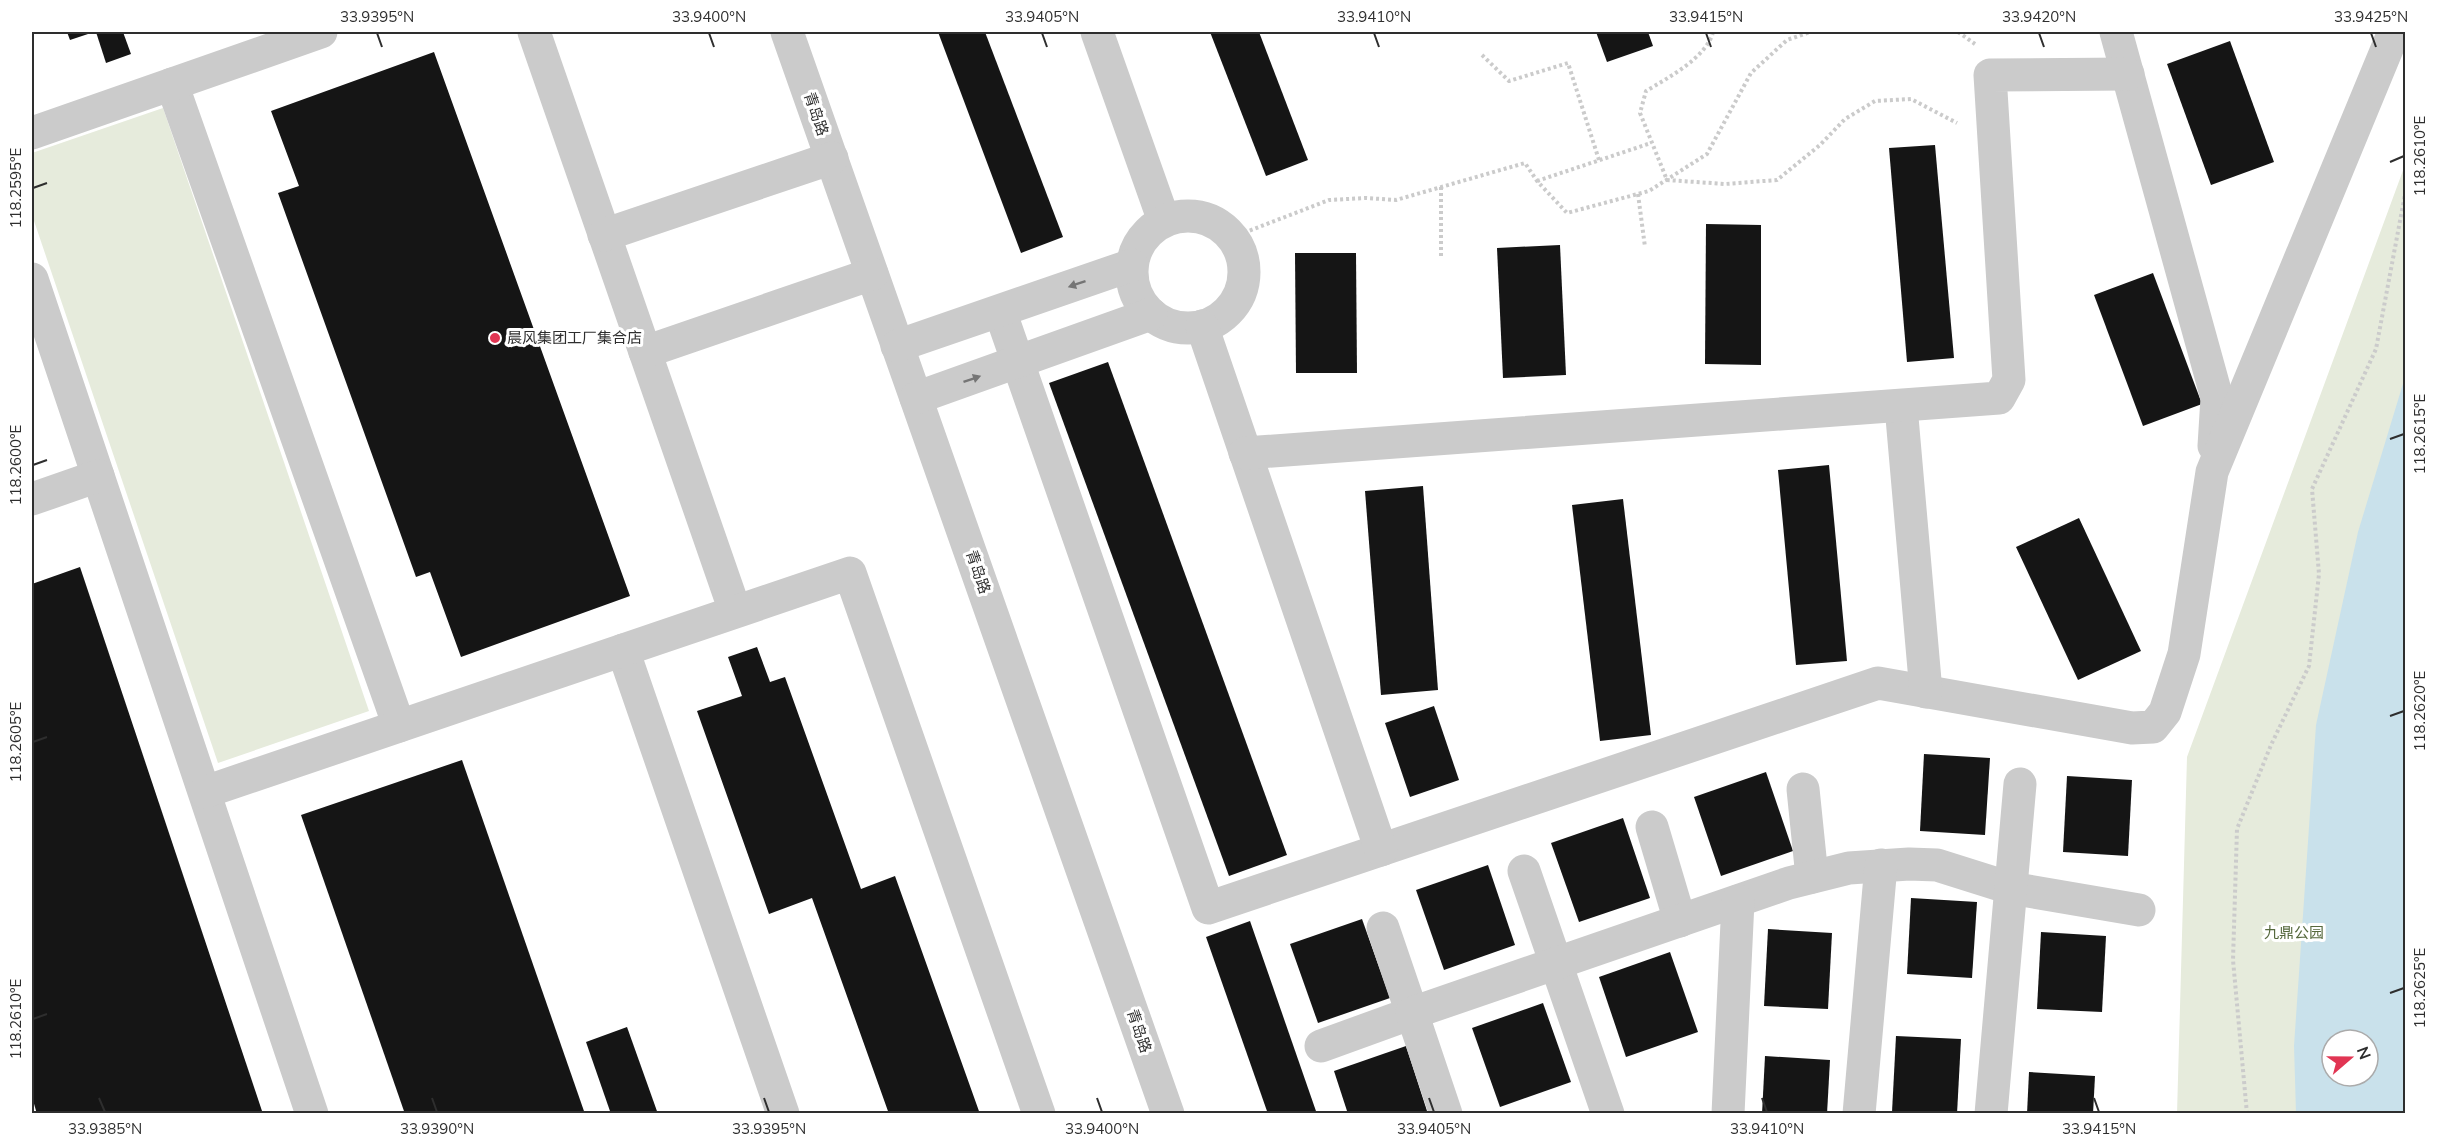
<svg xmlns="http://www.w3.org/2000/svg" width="2437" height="1145" font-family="Mulish,'Noto Sans SC',sans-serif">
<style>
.green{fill:#e6ebdc;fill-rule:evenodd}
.water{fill:#c9e1eb;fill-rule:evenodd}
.building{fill:#151515}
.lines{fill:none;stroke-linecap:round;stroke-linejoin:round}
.path{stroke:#cbcbcb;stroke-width:4;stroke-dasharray:3 3;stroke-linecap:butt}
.minor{stroke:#cbcbcb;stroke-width:33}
.oneway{fill:#757575}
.ticks{fill:none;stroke:#2e2e2e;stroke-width:2}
.poi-dot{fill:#e13553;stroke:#fff;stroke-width:2}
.labels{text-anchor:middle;stroke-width:6;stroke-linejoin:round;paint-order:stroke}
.street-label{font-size:15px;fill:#2e2e2e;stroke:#fff}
.poi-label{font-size:15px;fill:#2e2e2e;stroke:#fff;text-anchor:start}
.park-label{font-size:15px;fill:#56693d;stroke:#fff}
.neatline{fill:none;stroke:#2e2e2e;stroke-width:2}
.ticks-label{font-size:15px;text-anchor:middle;fill:#2e2e2e}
</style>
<rect width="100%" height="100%" fill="#fff"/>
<g class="green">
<polygon points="163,108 369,711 218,763 32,215 32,153"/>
<path d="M2405 165V1113L2177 1114 2187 757ZM2332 1040H2368V1076H2332Z"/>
</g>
<path class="water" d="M2405 377V1113H2296L2294 1046 2316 725 2358 532ZM2332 1040H2368V1076H2332Z"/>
<g class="building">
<polygon points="67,32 94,32 70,40"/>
<polygon points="96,32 123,32 131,54 106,63"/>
<polygon points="938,32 985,32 1063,237 1021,253"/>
<polygon points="1210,32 1259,32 1308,160 1266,176"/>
<polygon points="1596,32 1648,32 1653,46 1607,62"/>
<polygon points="2230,41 2274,162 2211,185 2167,64"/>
<polygon points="434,52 630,596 461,657 430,572 416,577 278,193 299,186 271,111"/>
<polygon points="1935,145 1954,358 1907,362 1889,148"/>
<polygon points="1706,224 1761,225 1761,365 1705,364"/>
<polygon points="1560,245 1566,375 1503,378 1497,248"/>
<polygon points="1295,253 1356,253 1357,373 1296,373"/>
<polygon points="2153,273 2202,404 2143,426 2094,295"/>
<polygon points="1108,362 1287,855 1229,876 1049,383"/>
<polygon points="1829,465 1847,661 1796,665 1778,470"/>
<polygon points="1423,486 1438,690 1381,695 1365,491"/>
<polygon points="1623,499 1651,735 1600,741 1572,505"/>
<polygon points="2079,518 2141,651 2078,680 2016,547"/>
<polygon points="80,567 263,1114 37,1114 32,1097 32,584"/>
<polygon points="757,647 770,682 785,677 861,889 895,876 980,1114 889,1114 812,898 769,914 697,711 742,696 728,657"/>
<polygon points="1434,706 1459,780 1410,797 1385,723"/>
<polygon points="1924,754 1990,758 1985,835 1920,831"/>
<polygon points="462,760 585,1114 405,1114 301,815"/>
<polygon points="1766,772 1793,851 1721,876 1694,797"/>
<polygon points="2067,776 2132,780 2128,856 2063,852"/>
<polygon points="1623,818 1650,898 1579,922 1551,843"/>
<polygon points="1488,865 1515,945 1444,970 1416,890"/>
<polygon points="1911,898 1977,902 1972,978 1907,974"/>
<polygon points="1362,919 1390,998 1318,1023 1290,944"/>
<polygon points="1250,921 1317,1114 1268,1114 1206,937"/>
<polygon points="1768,929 1832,933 1828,1009 1764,1006"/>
<polygon points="2041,932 2106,936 2102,1012 2037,1009"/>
<polygon points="1670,952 1698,1032 1626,1057 1599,977"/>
<polygon points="1543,1003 1571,1082 1500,1107 1472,1028"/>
<polygon points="627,1027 658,1114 611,1114 586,1042"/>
<polygon points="1896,1036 1961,1039 1957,1114 1892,1112"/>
<polygon points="1406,1046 1428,1114 1348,1114 1334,1071"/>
<polygon points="1765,1056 1830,1060 1827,1114 1762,1114"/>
<polygon points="2029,1072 2095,1076 2093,1114 2027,1114"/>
</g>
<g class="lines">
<g class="path">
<path d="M1713 32C1707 57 1668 78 1646 91L1640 113 1667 180 1725 184 1777 180 1820 145 1845 119 1875 101 1911 99 1957 123"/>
<polyline points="1958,32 1975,44"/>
<polyline points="1482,55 1509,81 1568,63 1599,160"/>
<polyline points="1537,181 1651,143"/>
<polyline points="1638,194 1645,247"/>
<polyline points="1233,237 1329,200 1366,198 1396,200 1525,163 1537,181 1567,213 1649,191 1707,154 1751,73 1787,40 1810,32"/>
<polyline points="1441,256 1441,187"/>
<polyline points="2247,1114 2233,960 2237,829 2271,745 2309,666 2319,574 2312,489 2376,349 2406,189"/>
</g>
<g class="minor">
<polyline points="534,32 735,611"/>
<polyline points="787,32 1168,1114"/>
<polyline points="1097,32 1164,221"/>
<polyline points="2116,32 2217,398 2214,446"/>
<polyline points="172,84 399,726"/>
<polyline points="32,133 321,32"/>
<circle cx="1188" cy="272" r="56"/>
<polyline points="604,235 832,158"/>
<polyline points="32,279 312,1114"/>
<polyline points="1000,311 1208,908 1878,683 2132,728 2153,727 2165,712 2184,654 2212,472 2394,32"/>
<polyline points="1202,326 1381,850"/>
<polyline points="897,346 1132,265"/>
<polyline points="645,352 872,274"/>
<polyline points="916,398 1151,314"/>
<polyline points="1901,406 1926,692"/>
<polyline points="1245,453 1999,398 2009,380 1990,75 2128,74"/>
<polyline points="32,499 98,476"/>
<polyline points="623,650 783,1114"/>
<polyline points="1803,789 1812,877"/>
<polyline points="205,792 850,573 1039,1114"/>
<polyline points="1652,827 1680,921"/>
<polyline points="1524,871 1608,1114"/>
<polyline points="1321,1046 1412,1013 1383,928"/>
<polyline points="1446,1114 1412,1013 1789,883 1849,868 1909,864 1937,865 2010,888 2139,910"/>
<polyline points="1728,1114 1738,901"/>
<polyline points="1859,1114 1881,865"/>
<polyline points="1991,1114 2020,784"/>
</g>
</g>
<defs><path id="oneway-solid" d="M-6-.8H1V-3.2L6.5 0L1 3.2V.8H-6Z" transform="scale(1.5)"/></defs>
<g class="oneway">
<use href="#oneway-solid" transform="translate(1077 284) rotate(161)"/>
<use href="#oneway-solid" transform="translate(972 379) rotate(-19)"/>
</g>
<path class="ticks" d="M377 33 382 47M709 33 714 47M1042 33 1047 47M1374 33 1379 47M1706 33 1711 47M2039 33 2044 47M2371 33 2376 47M2390 162 2404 156M33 188 47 183M2390 439 2404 434M33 465 47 460M2390 716 2404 711M33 742 47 737M2390 993 2404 988M33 1019 47 1014M99 1098 105 1112M432 1098 437 1112M764 1098 769 1112M1097 1098 1102 1112M1429 1098 1434 1112M1762 1098 1767 1112M2094 1098 2099 1112"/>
<circle class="poi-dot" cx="495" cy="338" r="6"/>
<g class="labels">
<g class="street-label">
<text transform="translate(816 114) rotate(71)" y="5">青岛路</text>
<text transform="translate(978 572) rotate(71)" y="5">青岛路</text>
<text transform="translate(1139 1031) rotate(71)" y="5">青岛路</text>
</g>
<g class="poi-label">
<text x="507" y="343">晨风集团工厂集合店</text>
</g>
<g class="park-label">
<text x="2294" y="938">九鼎公园</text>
</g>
</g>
<rect width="2437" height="1145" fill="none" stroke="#ffffff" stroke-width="66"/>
<g transform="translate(2350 1058) rotate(70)"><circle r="28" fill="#ffffff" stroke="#ababab" stroke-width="1.5"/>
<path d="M0-4.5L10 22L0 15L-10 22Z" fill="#e13553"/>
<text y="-9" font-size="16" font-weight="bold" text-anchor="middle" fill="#2e2e2e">N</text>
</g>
<rect x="33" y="33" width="2371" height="1079" class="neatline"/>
<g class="ticks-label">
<text x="377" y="22">33.9395°N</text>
<text x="709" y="22">33.9400°N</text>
<text x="1042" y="22">33.9405°N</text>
<text x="1374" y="22">33.9410°N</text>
<text x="1706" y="22">33.9415°N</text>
<text x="2039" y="22">33.9420°N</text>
<text x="2371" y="22">33.9425°N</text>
<text transform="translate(2420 156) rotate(-90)" y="5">118.2610°E</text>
<text transform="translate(16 188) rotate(-90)" y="5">118.2595°E</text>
<text transform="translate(2420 434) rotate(-90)" y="5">118.2615°E</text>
<text transform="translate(16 465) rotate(-90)" y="5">118.2600°E</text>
<text transform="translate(2420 711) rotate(-90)" y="5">118.2620°E</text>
<text transform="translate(16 742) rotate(-90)" y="5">118.2605°E</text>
<text transform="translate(2420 988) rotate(-90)" y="5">118.2625°E</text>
<text transform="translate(16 1019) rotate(-90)" y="5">118.2610°E</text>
<text x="105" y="1134">33.9385°N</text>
<text x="437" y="1134">33.9390°N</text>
<text x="769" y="1134">33.9395°N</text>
<text x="1102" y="1134">33.9400°N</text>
<text x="1434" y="1134">33.9405°N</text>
<text x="1767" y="1134">33.9410°N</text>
<text x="2099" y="1134">33.9415°N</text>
</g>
</svg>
